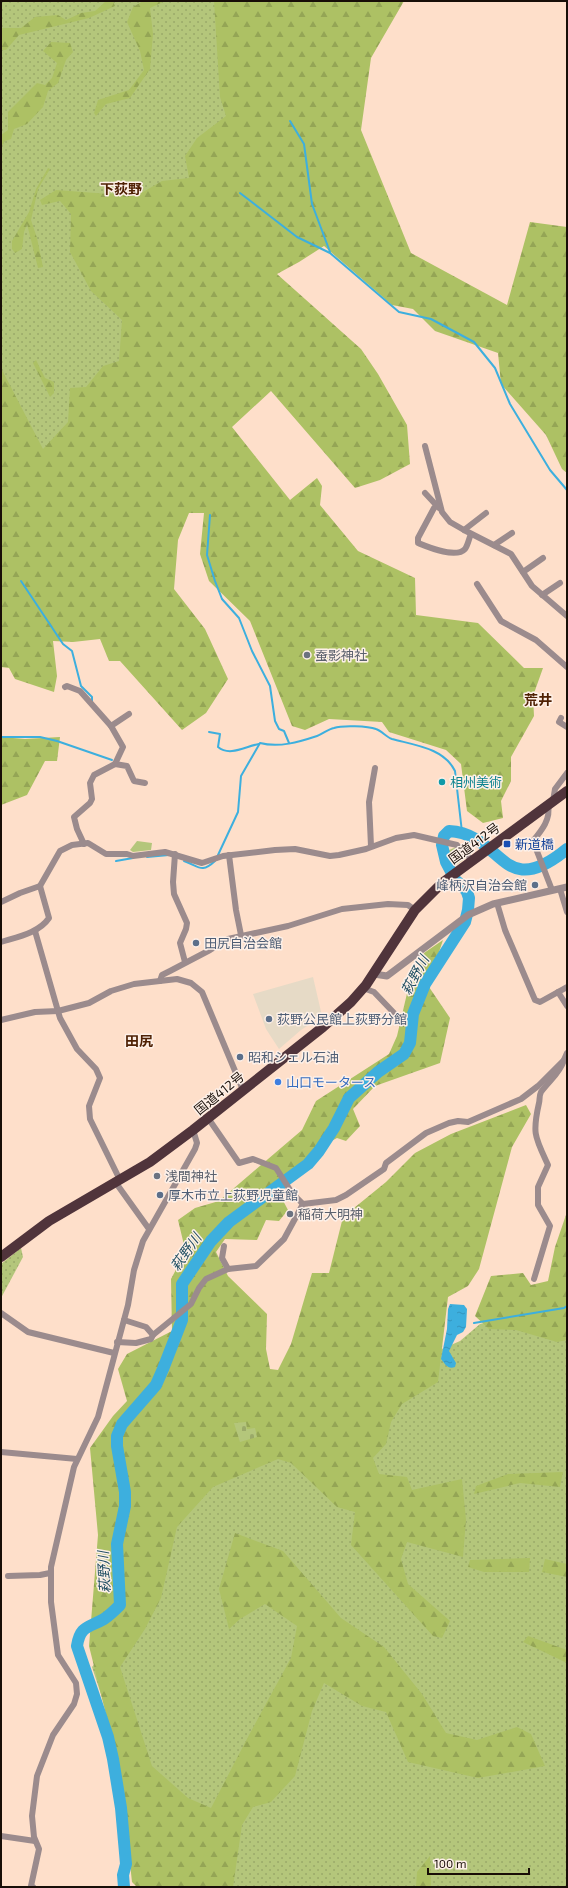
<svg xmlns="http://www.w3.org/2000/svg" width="568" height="1888" font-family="'Exo 2','Noto Sans JP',sans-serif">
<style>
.commercial{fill:#e6dac6}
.grass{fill:url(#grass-dots)}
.forest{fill:url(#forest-firs)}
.cemetery{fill:url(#cemetery-stones)}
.park{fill:#b4c67b}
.water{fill:url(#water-ripples)}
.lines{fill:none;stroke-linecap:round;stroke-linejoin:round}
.stream{stroke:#3dafde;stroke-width:2}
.river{stroke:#3dafde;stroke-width:12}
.minor{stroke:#9b8b8d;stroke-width:6}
.tertiary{stroke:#9b8b8d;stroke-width:7}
.trunk{stroke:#50343b;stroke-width:10}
.worship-dot{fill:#6b7280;stroke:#fdf0e8;stroke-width:1.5}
.culture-dot{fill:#0f9aa8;stroke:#fdf0e8;stroke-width:1.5}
.transit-dot{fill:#1a4fb4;stroke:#fdf0e8;stroke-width:1.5}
.service-dot{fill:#5c6f8a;stroke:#fdf0e8;stroke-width:1.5}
.shop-dot{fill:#3f7fe0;stroke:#fdf0e8;stroke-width:1.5}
.labels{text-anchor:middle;stroke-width:3;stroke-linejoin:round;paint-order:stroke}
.worship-label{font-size:13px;fill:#5b616d;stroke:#fdf0e8;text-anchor:start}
.culture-label{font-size:13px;fill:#0d838f;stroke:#fdf0e8;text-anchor:start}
.street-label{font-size:13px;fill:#180e07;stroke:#fdf0e8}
.transit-label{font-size:13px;fill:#164399;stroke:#fdf0e8;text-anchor:start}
.service-label{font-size:13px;fill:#4e5e75;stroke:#fdf0e8;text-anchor:start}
.shop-label{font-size:13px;fill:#366cbe;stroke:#fdf0e8;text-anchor:start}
.neighbourhood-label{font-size:14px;font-weight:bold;fill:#4f2104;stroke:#fdf0e8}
.water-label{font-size:14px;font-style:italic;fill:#214f63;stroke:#fdf0e8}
</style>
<defs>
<pattern id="grass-dots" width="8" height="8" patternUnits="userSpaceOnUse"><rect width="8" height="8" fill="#b4c67b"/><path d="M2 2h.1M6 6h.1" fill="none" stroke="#9aa969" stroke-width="1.8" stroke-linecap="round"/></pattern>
<pattern id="forest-firs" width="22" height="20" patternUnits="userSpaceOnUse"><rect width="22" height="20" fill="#adc164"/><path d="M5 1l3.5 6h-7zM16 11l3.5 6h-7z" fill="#94a555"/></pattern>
<pattern id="cemetery-stones" width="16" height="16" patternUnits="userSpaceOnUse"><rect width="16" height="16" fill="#b4c67b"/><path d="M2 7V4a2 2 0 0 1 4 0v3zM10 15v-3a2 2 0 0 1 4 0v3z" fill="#9aa969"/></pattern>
<pattern id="water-ripples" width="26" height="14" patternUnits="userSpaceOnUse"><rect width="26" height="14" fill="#3dafde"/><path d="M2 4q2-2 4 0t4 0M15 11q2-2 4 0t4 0" fill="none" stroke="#3595bd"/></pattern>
</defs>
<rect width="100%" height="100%" fill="#fedfca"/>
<polygon class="commercial" points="313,977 322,1016 301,1030 279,1049 266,1029 253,994"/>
<g class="grass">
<polygon points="1,1 253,1 262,151 54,460 1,490"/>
<polygon points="21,1248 23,1257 1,1298 1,1264"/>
<polygon points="567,1295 567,1887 141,1887 124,1764 92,1667 123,1627 138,1449 305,1409 460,1341 480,1324 554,1305"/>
</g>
<g class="forest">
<polygon points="106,1 113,1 115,6 89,18 19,35 6,50 1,50 1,28 21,28 35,17 58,15 66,20 81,13 95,11"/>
<polygon points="143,1 165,1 150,8 153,34 150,69 130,98 106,104 96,116 94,113 98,100 129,90 144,70 140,51 127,22 133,7"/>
<polygon points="214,1 404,1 371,58 361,130 411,253 507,305 530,222 567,227 567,473 562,469 546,435 501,384 498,353 435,331 413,309 392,305 324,246 299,262 277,274 361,349 378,374 407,425 410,464 380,480 355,488 271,391 232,427 290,500 317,478 322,486 320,505 358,551 415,578 416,615 478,623 524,668 543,668 533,696 534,716 511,757 511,781 501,801 503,818 483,823 467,811 461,764 446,750 389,732 382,722 329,719 305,730 292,726 250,621 209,581 200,554 204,513 189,513 178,540 174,589 205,629 228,679 206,713 182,730 120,661 109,661 100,639 73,642 53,641 57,676 54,692 15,679 9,668 1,667 1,368 43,449 68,422 70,388 86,387 103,366 119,361 122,320 91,291 70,252 71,214 60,201 42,205 40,200 56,190 136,196 162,181 189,178 185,156 197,138 226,116 220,97"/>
<polygon points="51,42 70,43 73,52 66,60 58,83 48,91 43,107 27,124 14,129 11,139 5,141 1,147 1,135 8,130 8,112 37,83 45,85 52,78 57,63 43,51"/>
<polygon points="48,168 50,169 38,189 31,220 37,238 43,267 38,268 27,224 24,232 22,249 15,253 12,249 12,241 29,212 36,189"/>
<polygon points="36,360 45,378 54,382 54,393 50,397 33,363"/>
<polygon points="1,737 25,739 60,737 57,761 45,761 27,795 1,805"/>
<polygon points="443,940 439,952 432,964 429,987 450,1018 440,1063 375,1086 353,1109 360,1126 346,1141 337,1138 311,1152 279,1193 288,1210 279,1221 266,1220 257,1240 225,1239 216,1252 228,1276 267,1314 266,1349 270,1369 278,1370 291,1344 312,1273 329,1273 343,1217 386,1182 415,1153 451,1134 526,1105 531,1114 512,1147 479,1269 468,1286 448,1297 438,1382 402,1404 391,1422 386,1444 373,1458 379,1474 407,1477 412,1490 462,1479 466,1520 463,1557 407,1542 401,1559 408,1584 450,1621 442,1638 433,1636 351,1545 355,1512 337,1507 291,1463 278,1459 213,1487 177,1527 161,1598 145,1629 120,1667 152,1766 188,1798 211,1808 249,1735 291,1658 297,1626 265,1604 240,1619 229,1629 219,1589 235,1533 283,1551 341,1618 384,1647 422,1694 446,1733 477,1740 517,1727 531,1734 545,1766 478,1778 408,1762 386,1712 362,1706 324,1683 312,1711 295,1776 271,1802 253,1807 242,1825 233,1887 137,1887 132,1882 120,1771 89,1646 98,1535 90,1448 113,1416 127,1401 118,1369 127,1354 172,1331 171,1279 180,1262 184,1245 178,1220 195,1208 219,1201 302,1130 316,1101 389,1054 397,1036 409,985 424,953"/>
<polygon points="567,1212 567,1340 557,1342 516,1330 489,1329 475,1316 491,1276 523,1273 531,1285 548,1281 555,1247"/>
<polygon points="563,1472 560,1487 520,1483 474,1494 476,1486 508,1474"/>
<polygon points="530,1558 529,1572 484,1572 468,1567 470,1560"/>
<polygon points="545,1559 567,1564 567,1577 542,1572"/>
<polygon points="528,1636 567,1650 567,1663 523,1642"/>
<polygon points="430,1856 431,1887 416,1887 417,1872"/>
</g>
<polygon class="cemetery" points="246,1422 247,1429 255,1428 257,1437 240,1442 234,1423"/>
<g class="park">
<polygon points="137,841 152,843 151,850 133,852 130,850"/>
<polygon points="456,847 466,858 454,866 447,851"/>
</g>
<path class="water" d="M450 1304 464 1305 467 1309 466 1327 463 1332 457 1335 449 1351 456 1363 455 1367C448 1370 445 1364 441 1359L447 1329 448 1309Z"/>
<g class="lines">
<g class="stream">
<polyline points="290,121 304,144 312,204 330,252"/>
<polyline points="240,193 297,237 330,253 399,312 431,319 474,342 495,368 510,404 550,470 567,490"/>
<polyline points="210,515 207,555 215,581 222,599 239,618 252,651 270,686 275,721 279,729 284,731 289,743"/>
<polyline points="21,581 63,644 72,651 81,686 92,697 92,701"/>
<path d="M209 732 220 734 218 747C230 757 246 746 259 744"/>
<polyline points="1,737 40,737 57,741 112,760"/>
<path d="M218 855 238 812 241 776 260 743C279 748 299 742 317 736 323 734 328 729 334 728 342 725 368 726 376 729 382 731 386 737 392 739 414 745 444 748 455 771L462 832"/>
<polyline points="147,857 169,855"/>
<polyline points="116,861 133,858"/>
<path d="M184 861C199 866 201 874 215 861"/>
<polyline points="474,1323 564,1308 567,1306"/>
</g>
<path class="river" d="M124 1887 123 1875 126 1864 121 1808 113 1759 108 1737 77 1646C80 1626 88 1628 104 1619 110 1615 115 1610 120 1605L117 1544 125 1506V1492L117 1446V1436L122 1424 156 1385 163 1369 182 1320V1284L211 1241 229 1222 308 1164 319 1151 334 1128 349 1098 378 1072 404 1054 410 1043 413 1014 425 984 465 922 468 910 469 898 467 892 462 885 456 881 446 862 442 845 444 836 449 831C504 834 501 903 567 849"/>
<g class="minor">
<polyline points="425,446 442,512 450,522 464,530 511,554 532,586 567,616"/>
<polyline points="425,493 439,508"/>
<path d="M437 505 434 508 418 538V543C428 547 456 559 465 549 468 545 469 538 471 534"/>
<polyline points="464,530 486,513"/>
<polyline points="494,545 512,533"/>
<polyline points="523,572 543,558"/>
<polyline points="477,584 501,621 536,640 567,667"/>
<polyline points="542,595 560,583"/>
<polyline points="65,687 67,686 80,691 111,726 123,747 115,764 127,766 134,781 145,783"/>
<polyline points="561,718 559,722 567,727"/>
<polyline points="111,726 129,714"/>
<polyline points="553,801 555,789 567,773"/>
<path d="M548 805C551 819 542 830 533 841L552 890"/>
<polyline points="84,844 77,829 74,817 90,803 92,799 90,783 94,775 115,764"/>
<polyline points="371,846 369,802 375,768"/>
<polyline points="175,854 173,882 174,894 187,923 186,929 180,943 185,962"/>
<polyline points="229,855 236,910 241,935"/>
<polyline points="560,889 567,912"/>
<polyline points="1,902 20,893 40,886 60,851 72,845 88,843 106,854 127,854 133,856 165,852 202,863 223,856 275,850 295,849 330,856 339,855 366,849 396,838 414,835 457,845 472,860"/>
<polyline points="497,903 505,930 535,1000 540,1002 567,987"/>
<polyline points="35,931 60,1018 77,1049 96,1069 100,1078 89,1106 90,1119 120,1180"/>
<path d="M1 942C17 937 39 933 49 918L40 886"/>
<polyline points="160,981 162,975 170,971 210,950 228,939 288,926 342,909 388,904 408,905 415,910"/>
<polyline points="363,988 374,992 395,1014"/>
<polyline points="558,992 567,1006"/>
<polyline points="1,1020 35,1012 58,1011 89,1003 111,991 134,984 177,979 191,983 202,992 243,1090"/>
<polyline points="208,1118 239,1163 253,1159 276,1168 292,1193 303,1204"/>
<polyline points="116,1183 149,1229"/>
<polyline points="228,1269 256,1266 284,1239 303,1204 336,1200 346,1195 384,1169 386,1163 426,1133 449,1123 458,1121 468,1122 521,1099 538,1086 564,1060 567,1053"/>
<path d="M534 1279 550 1226 538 1205V1187L548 1165C535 1137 532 1134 539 1103 540 1099 539 1096 541 1092 549 1081 560 1073 564 1060"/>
<polyline points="1,1313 28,1332 114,1353"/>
<polyline points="124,1320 146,1327 153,1335"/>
<polyline points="117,1342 136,1343 151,1339 153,1335 191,1304 199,1288 206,1279 228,1269 222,1258 224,1246"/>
<polyline points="1,1452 77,1459"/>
<polyline points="8,1576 40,1575 50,1573"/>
<polyline points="1,1836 35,1841"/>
<polyline points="33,1887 31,1886 39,1849 34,1837 32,1816 37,1776 53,1735 74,1704 77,1694 76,1683 58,1655 51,1602 51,1567 74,1467 98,1417 128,1305 134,1270 143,1241 195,1149 197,1143 193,1130"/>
</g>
<polyline class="tertiary" points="374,974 387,976 468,915 493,904 567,887"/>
<polyline class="trunk" points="1,1257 49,1221 150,1162 193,1130 323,1027 351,1002 366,985 415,910 442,883 567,791"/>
</g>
<g class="worship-dot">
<circle cx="307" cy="655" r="4"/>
<circle cx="157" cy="1176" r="4"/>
<circle cx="290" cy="1214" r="4"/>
</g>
<circle class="culture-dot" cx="442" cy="782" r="4"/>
<rect class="transit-dot" x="503" y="840" width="8" height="8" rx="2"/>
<g class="service-dot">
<circle cx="535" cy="885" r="4"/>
<circle cx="196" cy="943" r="4"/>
<circle cx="269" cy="1019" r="4"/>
<circle cx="240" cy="1057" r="4"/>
<circle cx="160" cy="1195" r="4"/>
</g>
<circle class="shop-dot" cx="278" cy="1082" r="4"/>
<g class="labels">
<g class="worship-label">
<text x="315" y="660">蚕影神社</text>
<text x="165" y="1181">浅間神社</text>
<text x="298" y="1219">稲荷大明神</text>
</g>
<g class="culture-label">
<text x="450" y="787">相州美術</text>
</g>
<g class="street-label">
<text transform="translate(474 843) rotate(-36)" y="5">国道412号</text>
<text transform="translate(219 1093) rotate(-39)" y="5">国道412号</text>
</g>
<g class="transit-label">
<text x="515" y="849">新道橋</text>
</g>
<g class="service-label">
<text x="527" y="890" text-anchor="end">峰柄沢自治会館</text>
<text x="204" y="948">田尻自治会館</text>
<text x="277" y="1024">荻野公民館上荻野分館</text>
<text x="248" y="1062">昭和シェル石油</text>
<text x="168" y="1200">厚木市立上荻野児童館</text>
</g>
<g class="shop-label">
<text x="286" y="1087">山口モータース</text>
</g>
<g class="neighbourhood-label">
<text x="121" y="194">下荻野</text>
<text x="538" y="705">荒井</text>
<text x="139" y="1046">田尻</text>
</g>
<g class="water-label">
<text transform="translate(415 975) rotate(-62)" y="5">萩野川</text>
<text transform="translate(186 1252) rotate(-55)" y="5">萩野川</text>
<text transform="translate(104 1572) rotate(-93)" y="5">萩野川</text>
</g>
</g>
<rect width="568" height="1888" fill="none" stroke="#180e07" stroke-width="4"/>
<path d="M428 1868v6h101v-6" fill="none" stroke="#180e07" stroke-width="2"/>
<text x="434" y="1868" font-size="12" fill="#180e07" stroke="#fdf0e8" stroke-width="3" paint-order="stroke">100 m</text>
</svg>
